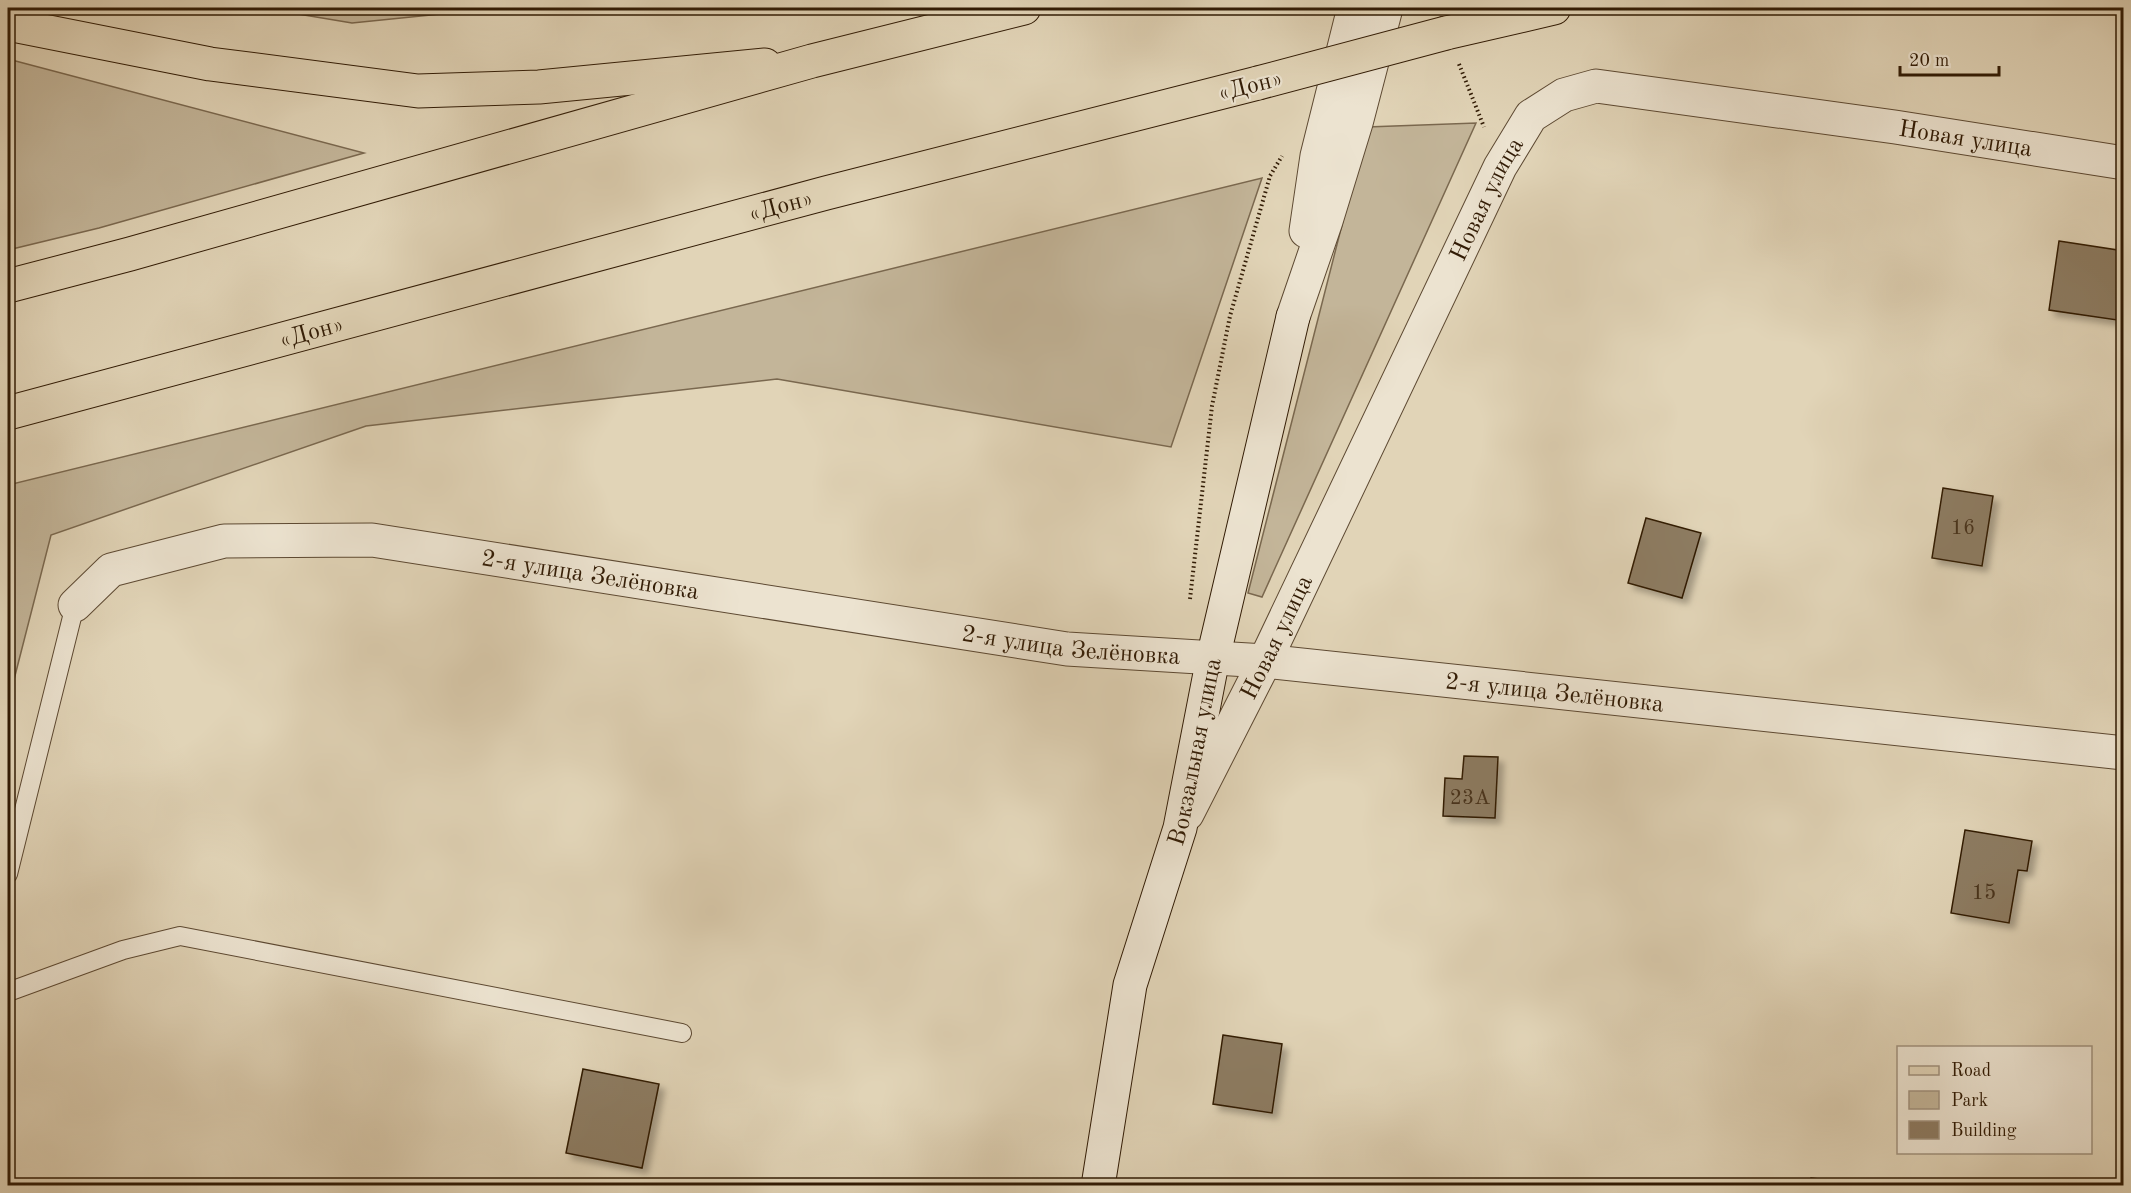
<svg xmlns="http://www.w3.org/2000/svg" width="2131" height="1193" font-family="'Old Standard TT',serif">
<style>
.green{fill:#c3b599;stroke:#7a684f;stroke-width:1.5}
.building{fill:#8d7b62;stroke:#311b05;stroke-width:1.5;filter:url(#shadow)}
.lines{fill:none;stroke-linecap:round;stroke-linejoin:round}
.lane-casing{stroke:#5d4932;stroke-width:20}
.street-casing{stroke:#5d4932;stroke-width:35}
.secondary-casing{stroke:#311b05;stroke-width:35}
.primary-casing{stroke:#311b05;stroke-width:35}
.highway-casing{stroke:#311b05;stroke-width:35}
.path{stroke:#311b05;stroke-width:4;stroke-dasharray:1.5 3;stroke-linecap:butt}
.lane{stroke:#ece3d0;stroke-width:18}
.street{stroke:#ece3d0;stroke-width:33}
.secondary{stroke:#ece3d0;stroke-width:33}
.primary{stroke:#e1d4b7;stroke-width:33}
.highway{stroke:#e1d4b7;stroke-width:33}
.highway-bridge-casing{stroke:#311b05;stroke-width:35;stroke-linecap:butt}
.highway-bridge{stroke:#e1d4b7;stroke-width:33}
.labels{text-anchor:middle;stroke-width:4.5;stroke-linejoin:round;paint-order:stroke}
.number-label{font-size:21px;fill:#48331c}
.street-label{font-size:24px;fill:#311b05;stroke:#ece3d0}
</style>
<defs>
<filter id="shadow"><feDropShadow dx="5.5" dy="5.5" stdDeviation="3" flood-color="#0004"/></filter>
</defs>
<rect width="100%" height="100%" fill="#e1d4b7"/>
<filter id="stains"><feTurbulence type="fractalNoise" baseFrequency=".00333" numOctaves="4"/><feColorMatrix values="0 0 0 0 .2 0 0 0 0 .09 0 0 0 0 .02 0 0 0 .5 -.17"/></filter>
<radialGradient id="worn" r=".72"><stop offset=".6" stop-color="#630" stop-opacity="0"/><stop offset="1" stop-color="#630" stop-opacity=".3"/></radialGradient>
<g class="green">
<polygon points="262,8 500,8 352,23"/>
<polygon points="8,59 364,153 99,228 8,250"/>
<polygon points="1476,123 1262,597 1248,593 1367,127"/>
<polygon points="1262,178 1171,447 777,379 366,426 51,535 8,703 8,485"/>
</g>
<g class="building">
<polygon points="2059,241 2124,251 2124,321 2049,310"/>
<polygon points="1943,488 1993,496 1982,566 1932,558"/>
<polygon points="1646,518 1701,533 1682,598 1628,583"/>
<polygon points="1464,756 1498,757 1495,818 1443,816 1445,778 1462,779"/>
<polygon points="1965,830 2032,841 2027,871 2018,870 2009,923 1951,913"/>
<polygon points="1223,1035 1282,1044 1272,1113 1213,1104"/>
<polygon points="583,1069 659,1084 642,1168 566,1153"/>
<polygon points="1811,1178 1860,1184 1860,1186 1810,1186"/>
</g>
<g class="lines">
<g class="lane-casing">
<g id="lane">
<polyline points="8,874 75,605"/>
<polyline points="8,992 123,950 180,936 682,1033"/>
</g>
</g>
<g class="street-casing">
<g id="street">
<polyline points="1306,231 1317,156 1354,8"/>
<polyline points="1293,317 1326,221 1356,123 1386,8"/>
<path id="s1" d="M75 605 111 570 224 541 372 540 1067 649 1265 661 2124 753"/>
<path id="s2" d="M1187 814 1265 661 1500 167 1531 116 1564 95 1596 86 1895 127 2124 163"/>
</g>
</g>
<g class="secondary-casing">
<g id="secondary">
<path id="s3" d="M1098 1186 1130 985 1180 828 1213 658 1293 317"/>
</g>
</g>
<g class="primary-casing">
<polyline id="primary" points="8,24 210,64 418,91 539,87 765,65"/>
</g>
<g class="highway-casing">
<g id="highway">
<polyline points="1446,33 1554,8"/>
<polyline points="8,286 130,254 812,61 1024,8"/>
<path id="s4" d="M8 413 826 193 1258 83"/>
</g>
</g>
<g class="path">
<polyline points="1459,64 1484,127"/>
<polyline points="1190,599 1212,406 1230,316 1270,176 1282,156"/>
</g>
<use href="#lane" class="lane"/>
<use href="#street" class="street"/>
<use href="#secondary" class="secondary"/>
<use href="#primary" class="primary"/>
<use href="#highway" class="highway"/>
<g class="highway-bridge-casing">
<polyline id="highway-bridge" points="1258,83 1446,33"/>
</g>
<use href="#highway-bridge" class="highway-bridge"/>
</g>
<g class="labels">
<g class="number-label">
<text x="1963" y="534">16</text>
<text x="1470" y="804">23А</text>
<text x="1984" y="899">15</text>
</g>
<g class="street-label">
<text transform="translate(1250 85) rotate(-14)" y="8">«Дон»</text>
<text dy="8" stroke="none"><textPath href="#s2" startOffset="1224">Новая улица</textPath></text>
<text dy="8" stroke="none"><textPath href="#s2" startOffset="684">Новая улица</textPath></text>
<text dy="8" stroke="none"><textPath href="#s4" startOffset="800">«Дон»</textPath></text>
<text dy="8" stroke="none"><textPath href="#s4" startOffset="314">«Дон»</textPath></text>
<text dy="8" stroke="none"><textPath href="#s1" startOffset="536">2-я улица Зелёновка</textPath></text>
<text dy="8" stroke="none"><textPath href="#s2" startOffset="198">Новая улица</textPath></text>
<text dy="8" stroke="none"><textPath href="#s1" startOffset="1022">2-я улица Зелёновка</textPath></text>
<text dy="8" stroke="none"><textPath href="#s1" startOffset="1508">2-я улица Зелёновка</textPath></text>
<text dy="8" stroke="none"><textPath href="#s3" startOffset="446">Вокзальная улица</textPath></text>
</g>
</g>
<rect width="2131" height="1193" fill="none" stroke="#e1d4b7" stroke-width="30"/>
<rect x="9" y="9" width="2113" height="1175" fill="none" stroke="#311b05" stroke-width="3"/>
<rect x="15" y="15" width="2101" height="1163" fill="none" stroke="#311b05" stroke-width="1.5"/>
<rect x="1897" y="1046" width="195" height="108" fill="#ece3d0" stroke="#a1937f" stroke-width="1.5"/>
<rect x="1909" y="1066" width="30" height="9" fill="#e1d4b7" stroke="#a1937f" stroke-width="1.5"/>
<text x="1951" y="1076" font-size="18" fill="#311b05">Road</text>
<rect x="1909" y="1091" width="30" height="18" fill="#c3b599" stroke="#a1937f" stroke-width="1.5"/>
<text x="1951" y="1106" font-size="18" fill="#311b05">Park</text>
<rect x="1909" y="1121" width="30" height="18" fill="#8d7b62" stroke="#a1937f" stroke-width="1.5"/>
<text x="1951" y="1136" font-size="18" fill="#311b05">Building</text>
<path d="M1900 66v9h99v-9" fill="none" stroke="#311b05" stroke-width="3"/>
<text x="1909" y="66" font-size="18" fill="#311b05" stroke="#ece3d0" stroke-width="4.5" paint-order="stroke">20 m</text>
<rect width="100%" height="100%" filter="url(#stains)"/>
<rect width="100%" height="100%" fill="url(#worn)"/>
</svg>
